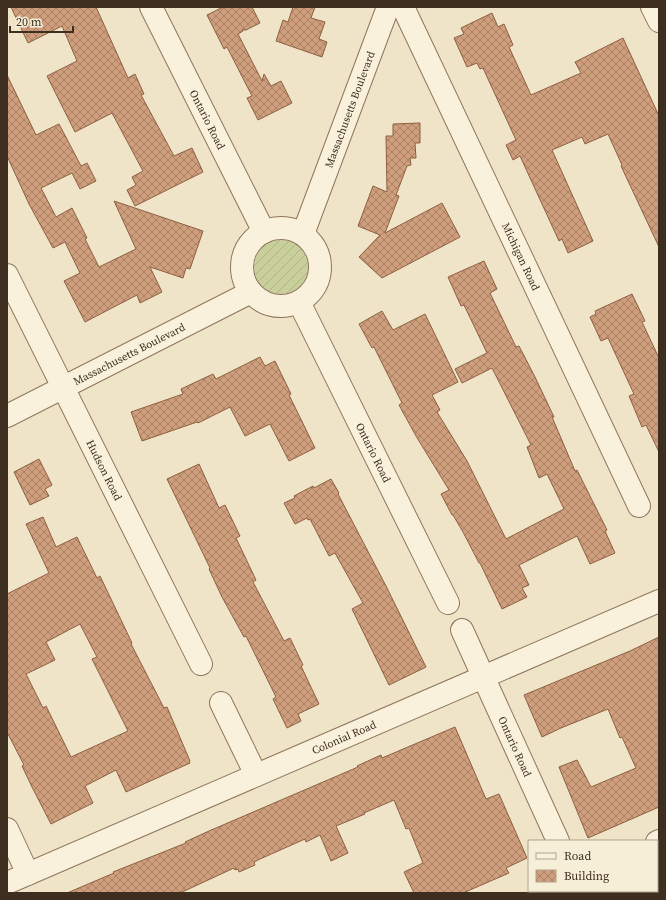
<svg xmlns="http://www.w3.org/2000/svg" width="666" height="900" font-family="'Source Serif 4',serif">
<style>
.garden{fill:url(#garden-furrows)}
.building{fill:url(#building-cross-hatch);stroke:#8d5f41;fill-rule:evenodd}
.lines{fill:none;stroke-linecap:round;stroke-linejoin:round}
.minor-casing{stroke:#8d765c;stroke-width:24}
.minor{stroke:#faf1dc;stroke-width:22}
.labels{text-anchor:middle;stroke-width:3;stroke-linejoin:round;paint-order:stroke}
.street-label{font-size:11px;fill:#3d2e20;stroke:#f7eed8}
</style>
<defs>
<pattern id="garden-furrows" width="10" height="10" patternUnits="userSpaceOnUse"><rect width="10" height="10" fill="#c9cf9b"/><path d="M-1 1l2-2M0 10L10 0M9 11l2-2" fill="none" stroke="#aeb285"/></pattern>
<pattern id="building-cross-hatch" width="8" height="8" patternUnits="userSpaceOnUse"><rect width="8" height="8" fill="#cf9f7d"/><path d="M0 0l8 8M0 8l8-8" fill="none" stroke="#a98266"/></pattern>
</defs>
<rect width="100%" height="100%" fill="#f0e4c8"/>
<circle class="garden" cx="281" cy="267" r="27"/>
<g class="building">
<polygon points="11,7 96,7 128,78 135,74 144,94 141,95 174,156 192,148 203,172 135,206 127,190 136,185 132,177 143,171 112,113 75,132 47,76 77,61 62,26 28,43"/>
<polygon points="223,7 252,7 260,23 246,30 242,30 243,31 238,34 262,81 264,74 271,86 281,81 292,103 258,120 247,98 252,96 227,47 224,49 207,15"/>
<polygon points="293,7 315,7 311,18 325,22 319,39 327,42 322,57 276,41 283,20 288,22"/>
<polygon points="492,13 498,27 504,24 513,45 509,47 531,95 581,73 575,62 623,38 659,116 659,247 621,166 622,165 608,134 585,144 582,137 552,150 593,241 568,253 562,239 559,241 520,156 513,160 506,145 516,140 483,68 480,69 477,63 467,67 454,38 464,34 461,28"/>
<polygon points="7,75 36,135 59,124 81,166 87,163 96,181 80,189 72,173 41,188 56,217 72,208 87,238 85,239 99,267 136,249 114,201 203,231 190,269 186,268 183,278 150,267 162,292 140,303 137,295 85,322 64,281 80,273 65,242 53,248 29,204 7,156"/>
<polygon points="420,123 420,143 415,143 416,158 410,158 411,165 407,166 396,195 399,196 385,233 442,203 460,237 382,278 359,257 380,235 358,226 373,186 387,192 386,136 393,136 393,124"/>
<polygon points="484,261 497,289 490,293 516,347 519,346 535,377 554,417 552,417 575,471 577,470 607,530 605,531 615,553 590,564 577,536 519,565 529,585 522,588 527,597 502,609 480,563 479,563 463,532 453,515 452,515 441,494 449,490 416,436 399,405 402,403 374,347 372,348 359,324 382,311 393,330 425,314 458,382 432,395 440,410 437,412 467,461 506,539 564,509 547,474 539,478 527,447 531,445 492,368 462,383 455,369 487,353 464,305 461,306 448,277"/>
<polygon points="632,294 645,321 642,322 659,358 659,452 646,425 642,427 629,396 634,394 608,338 601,341 590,317 596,314 595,311"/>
<polygon points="260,357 265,366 275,361 291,394 289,395 315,448 289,461 270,424 245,436 230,407 198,423 197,422 142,441 131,412 183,394 181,389 213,374 216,379"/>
<polygon points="39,459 52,485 45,489 49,496 30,505 14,472"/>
<polygon points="199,464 219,508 225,505 240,536 236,538 256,580 253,582 284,641 290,638 303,665 301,666 319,704 298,714 301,721 287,728 273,699 276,697 246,636 244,637 222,597 209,569 210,568 167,479"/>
<polygon points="331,479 339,493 338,494 386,586 426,667 389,685 352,609 363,603 335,553 329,556 310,519 308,520 307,518 295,524 284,503 295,498 294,496 313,486 314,488"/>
<path d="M43 517 56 547 77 537 97 578 100 576 132 643 131 644 164 708 167 707 190 761H189L190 763 126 792 116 770 85 786 93 803 51 824 32 787 22 766 24 765 7 732V594L49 573 26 524ZM80 624 97 657 92 659 128 731 71 757 46 706 43 708 26 674 55 660 46 642Z"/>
<polygon points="659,637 659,807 588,838 559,767 577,760 591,787 636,768 622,737 620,738 608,709 561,728 542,737 524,695 630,651"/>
<polygon points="455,727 486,799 499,794 527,858 506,868 509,873 463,893 414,893 404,872 423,863 409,828 406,829 394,800 364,813 365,814 336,826 348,853 331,861 320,835 306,842 305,839 260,859 254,862 255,865 239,872 238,869 235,870 234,868 180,893 67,893 114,873 113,872 186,843 185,842 209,831 358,767 357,766 381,755 382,758"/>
</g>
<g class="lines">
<g class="minor-casing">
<g id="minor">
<path id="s1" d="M151 7 264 232"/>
<path id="s2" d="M403 7 639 506"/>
<polyline points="652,7 659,21"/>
<circle cx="281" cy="267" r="39"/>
<path id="s3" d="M303 234 388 7"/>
<path id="s4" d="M7 275 201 664"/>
<path id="s5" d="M299 302 448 603"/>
<path id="s6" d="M7 416 251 292"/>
<path id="s7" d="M462 630 558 841"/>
<polyline points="221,703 256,775"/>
<polyline points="7,829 28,874"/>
<polyline points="657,842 659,841"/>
<path id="s8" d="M7 883 659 601"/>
<polyline points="581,891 582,893"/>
<polyline points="540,893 544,891"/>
</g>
</g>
<use href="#minor" class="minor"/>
</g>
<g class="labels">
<g class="street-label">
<text dy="4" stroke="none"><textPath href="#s3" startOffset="133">Massachusetts Boulevard</textPath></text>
<text dy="4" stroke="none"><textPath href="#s1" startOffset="126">Ontario Road</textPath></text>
<text dy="4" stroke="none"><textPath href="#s2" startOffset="276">Michigan Road</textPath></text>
<text dy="4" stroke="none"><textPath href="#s6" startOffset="137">Massachusetts Boulevard</textPath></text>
<text dy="4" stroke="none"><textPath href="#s5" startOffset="168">Ontario Road</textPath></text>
<text dy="4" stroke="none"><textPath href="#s4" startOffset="218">Hudson Road</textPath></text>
<text dy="4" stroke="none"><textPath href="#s8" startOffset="367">Colonial Road</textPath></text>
<text dy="4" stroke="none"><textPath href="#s7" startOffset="128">Ontario Road</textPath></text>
</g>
</g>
<rect width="666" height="900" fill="none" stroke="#3d2e20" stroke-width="16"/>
<rect x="528" y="840" width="130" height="52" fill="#f7eed8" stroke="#ada18e"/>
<rect x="536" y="853" width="20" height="6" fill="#faf1dc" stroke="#ada18e"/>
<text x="564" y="860" font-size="12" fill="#3d2e20">Road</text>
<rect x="536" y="870" width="20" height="12" fill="url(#building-cross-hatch)" stroke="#ada18e"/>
<text x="564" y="880" font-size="12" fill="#3d2e20">Building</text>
<path d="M10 26v6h63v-6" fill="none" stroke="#3d2e20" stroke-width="2"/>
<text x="16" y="26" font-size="12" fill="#3d2e20" stroke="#f7eed8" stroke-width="3" paint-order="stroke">20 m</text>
</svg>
